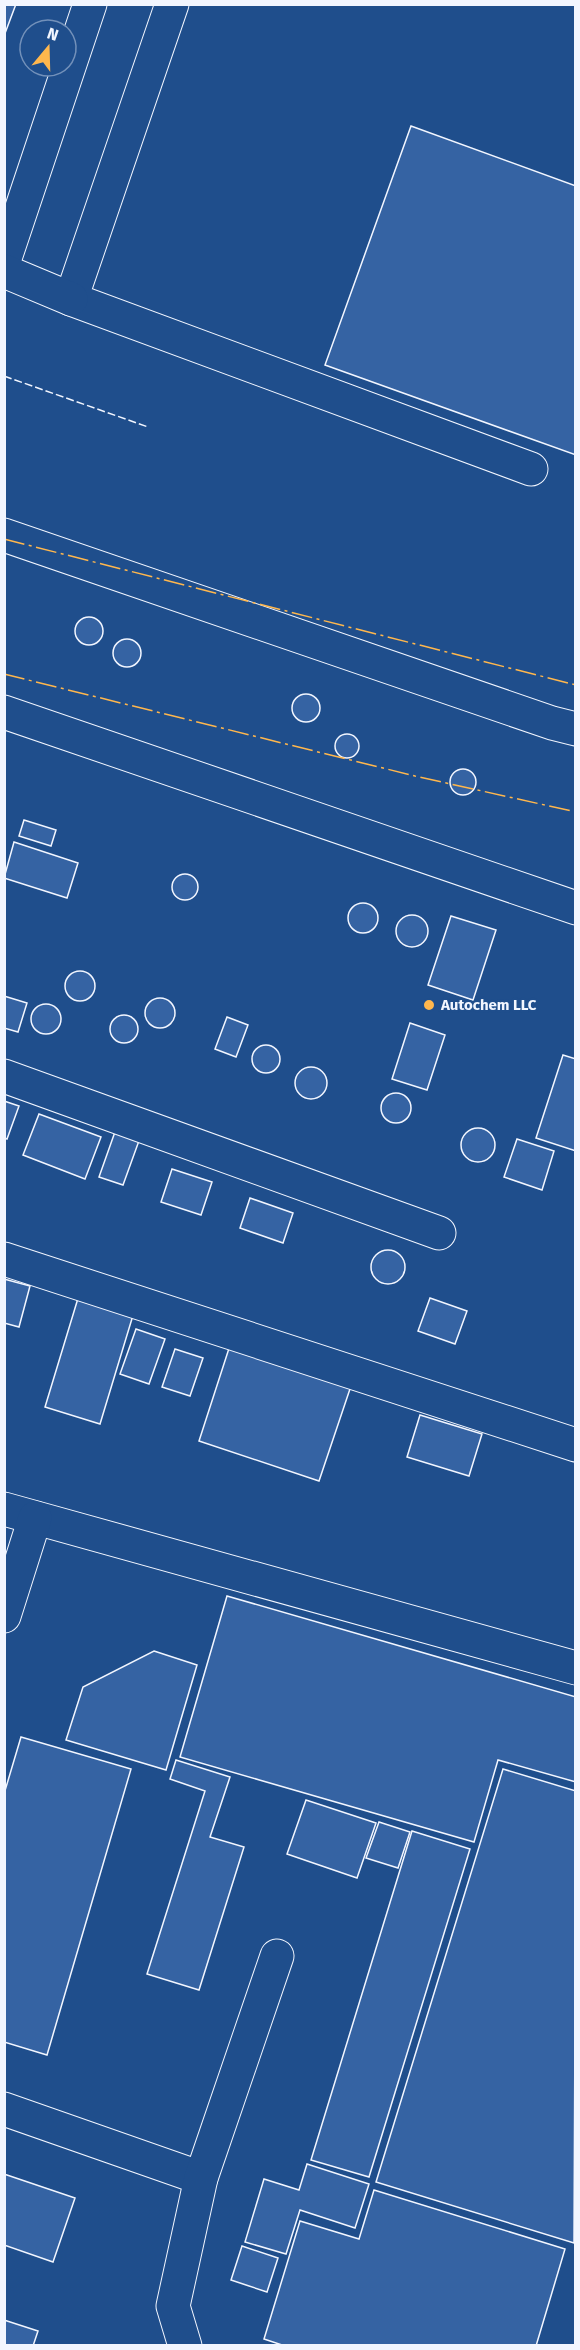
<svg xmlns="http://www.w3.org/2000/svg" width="580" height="2350" font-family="'Fira Sans',sans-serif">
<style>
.building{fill:#3563a3;stroke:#f2f6ff;stroke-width:1.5}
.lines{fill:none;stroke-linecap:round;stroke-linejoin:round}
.minor-casing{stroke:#f2f6ff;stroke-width:35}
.minor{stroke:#1f4e8c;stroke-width:33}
.fence{stroke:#f2f6ff;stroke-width:1.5;stroke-dasharray:8 3;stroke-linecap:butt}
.power{stroke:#ffb74d;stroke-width:1.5;stroke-dasharray:21 4.5 3 4.5;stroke-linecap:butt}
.poi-dot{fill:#ffb74d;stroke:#1f4e8c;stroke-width:2}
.labels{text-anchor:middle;stroke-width:4.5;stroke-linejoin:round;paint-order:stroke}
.poi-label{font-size:15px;font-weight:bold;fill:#f2f6ff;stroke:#1f4e8c;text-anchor:start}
</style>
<rect width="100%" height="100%" fill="#1f4e8c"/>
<g class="building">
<polygon points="4,4 16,4 4,36"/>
<polygon points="411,126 576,186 576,455 325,365"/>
<circle cx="89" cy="631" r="14"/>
<circle cx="127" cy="653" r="14"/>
<circle cx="306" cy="708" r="14"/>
<circle cx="347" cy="746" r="12"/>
<circle cx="463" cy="782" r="13"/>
<polygon points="24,820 56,830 51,846 19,836"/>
<polygon points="14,842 78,863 67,898 4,878"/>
<circle cx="185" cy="887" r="13"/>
<circle cx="363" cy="918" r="15"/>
<circle cx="412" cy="931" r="16"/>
<polygon points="451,916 496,930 473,1000 428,985"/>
<circle cx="80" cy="986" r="15"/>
<polygon points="4,996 27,1003 18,1032 4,1028"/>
<circle cx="160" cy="1013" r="15"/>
<circle cx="46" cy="1019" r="15"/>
<circle cx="124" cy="1029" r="14"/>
<polygon points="227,1017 248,1025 236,1057 215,1049"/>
<polygon points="410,1023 445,1035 427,1090 392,1079"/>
<circle cx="266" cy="1059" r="14"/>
<polygon points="563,1055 576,1059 576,1151 536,1138"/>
<circle cx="311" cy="1083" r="16"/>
<circle cx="396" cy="1108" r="15"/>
<polygon points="4,1101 19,1106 7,1139 4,1138"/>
<polygon points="39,1114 101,1137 85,1179 23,1155"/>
<circle cx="478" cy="1145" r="17"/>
<polygon points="116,1129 140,1138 123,1185 99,1177"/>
<polygon points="517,1139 554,1151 542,1190 504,1177"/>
<polygon points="172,1169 212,1182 201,1215 161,1202"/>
<polygon points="250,1198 293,1213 283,1243 240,1228"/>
<circle cx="388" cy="1267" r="17"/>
<polygon points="4,1279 30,1286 19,1327 4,1323"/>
<polygon points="79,1295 134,1312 100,1424 45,1407"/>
<polygon points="430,1298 467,1311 455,1344 418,1331"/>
<polygon points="136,1329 165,1339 149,1384 120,1374"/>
<polygon points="233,1336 354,1377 319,1481 199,1441"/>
<polygon points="175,1349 203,1358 190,1396 162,1387"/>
<polygon points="420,1415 482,1434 469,1476 407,1457"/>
<polygon points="227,1596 576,1697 576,1782 498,1760 474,1842 180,1757"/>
<polygon points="154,1651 197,1665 166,1770 66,1740 83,1687"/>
<polygon points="21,1737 131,1769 47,2055 4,2042 4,1794"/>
<polygon points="176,1760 230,1777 210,1837 244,1847 199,1990 147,1974 205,1791 170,1779"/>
<polygon points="503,1769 576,1791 574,2243 376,2182"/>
<polygon points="306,1800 376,1823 357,1878 287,1854"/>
<polygon points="379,1822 410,1832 398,1868 366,1858"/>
<polygon points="412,1831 470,1849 369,2177 311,2160"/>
<polygon points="307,2164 369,2184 355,2228 300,2210 286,2254 245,2242 264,2179 299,2190"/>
<polygon points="4,2174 75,2198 53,2262 4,2245"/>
<polygon points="374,2190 565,2249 536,2346 285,2346 264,2339 300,2221 359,2239"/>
<polygon points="242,2246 278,2258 267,2292 231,2280"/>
<polygon points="4,2320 38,2331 33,2346 4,2346"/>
</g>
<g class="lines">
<g class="minor-casing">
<g id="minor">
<polyline points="172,4 71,299 531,469"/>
<polyline points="4,261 90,4"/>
<polyline points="4,271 71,299"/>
<polyline points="4,535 552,723 576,729"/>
<polyline points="4,712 576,908"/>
<polyline points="4,1076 439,1233"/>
<polyline points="4,1259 576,1445"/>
<polyline points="4,1509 576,1668"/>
<polyline points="4,1616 35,1518"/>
<polyline points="4,2109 201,2178"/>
<polyline points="185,2346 173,2306 201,2178 277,1956"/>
</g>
</g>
<use href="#minor" class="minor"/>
<polyline class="fence" points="4,376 148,427"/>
<g class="power">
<polyline points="4,539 576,685"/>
<polyline points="4,674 415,776 576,812"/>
</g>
</g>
<circle class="poi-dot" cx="429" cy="1005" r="6"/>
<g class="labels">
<g class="poi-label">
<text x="441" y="1010">Autochem LLC</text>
</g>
</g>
<rect width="580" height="2350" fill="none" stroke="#f2f6ff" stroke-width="12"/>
<g transform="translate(48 48) rotate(19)"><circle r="28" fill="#1f4e8c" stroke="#7391ba" stroke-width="1.5"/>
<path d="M0-4.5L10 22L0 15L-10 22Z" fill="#ffb74d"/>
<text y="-9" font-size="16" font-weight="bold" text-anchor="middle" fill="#f2f6ff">N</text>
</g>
</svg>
